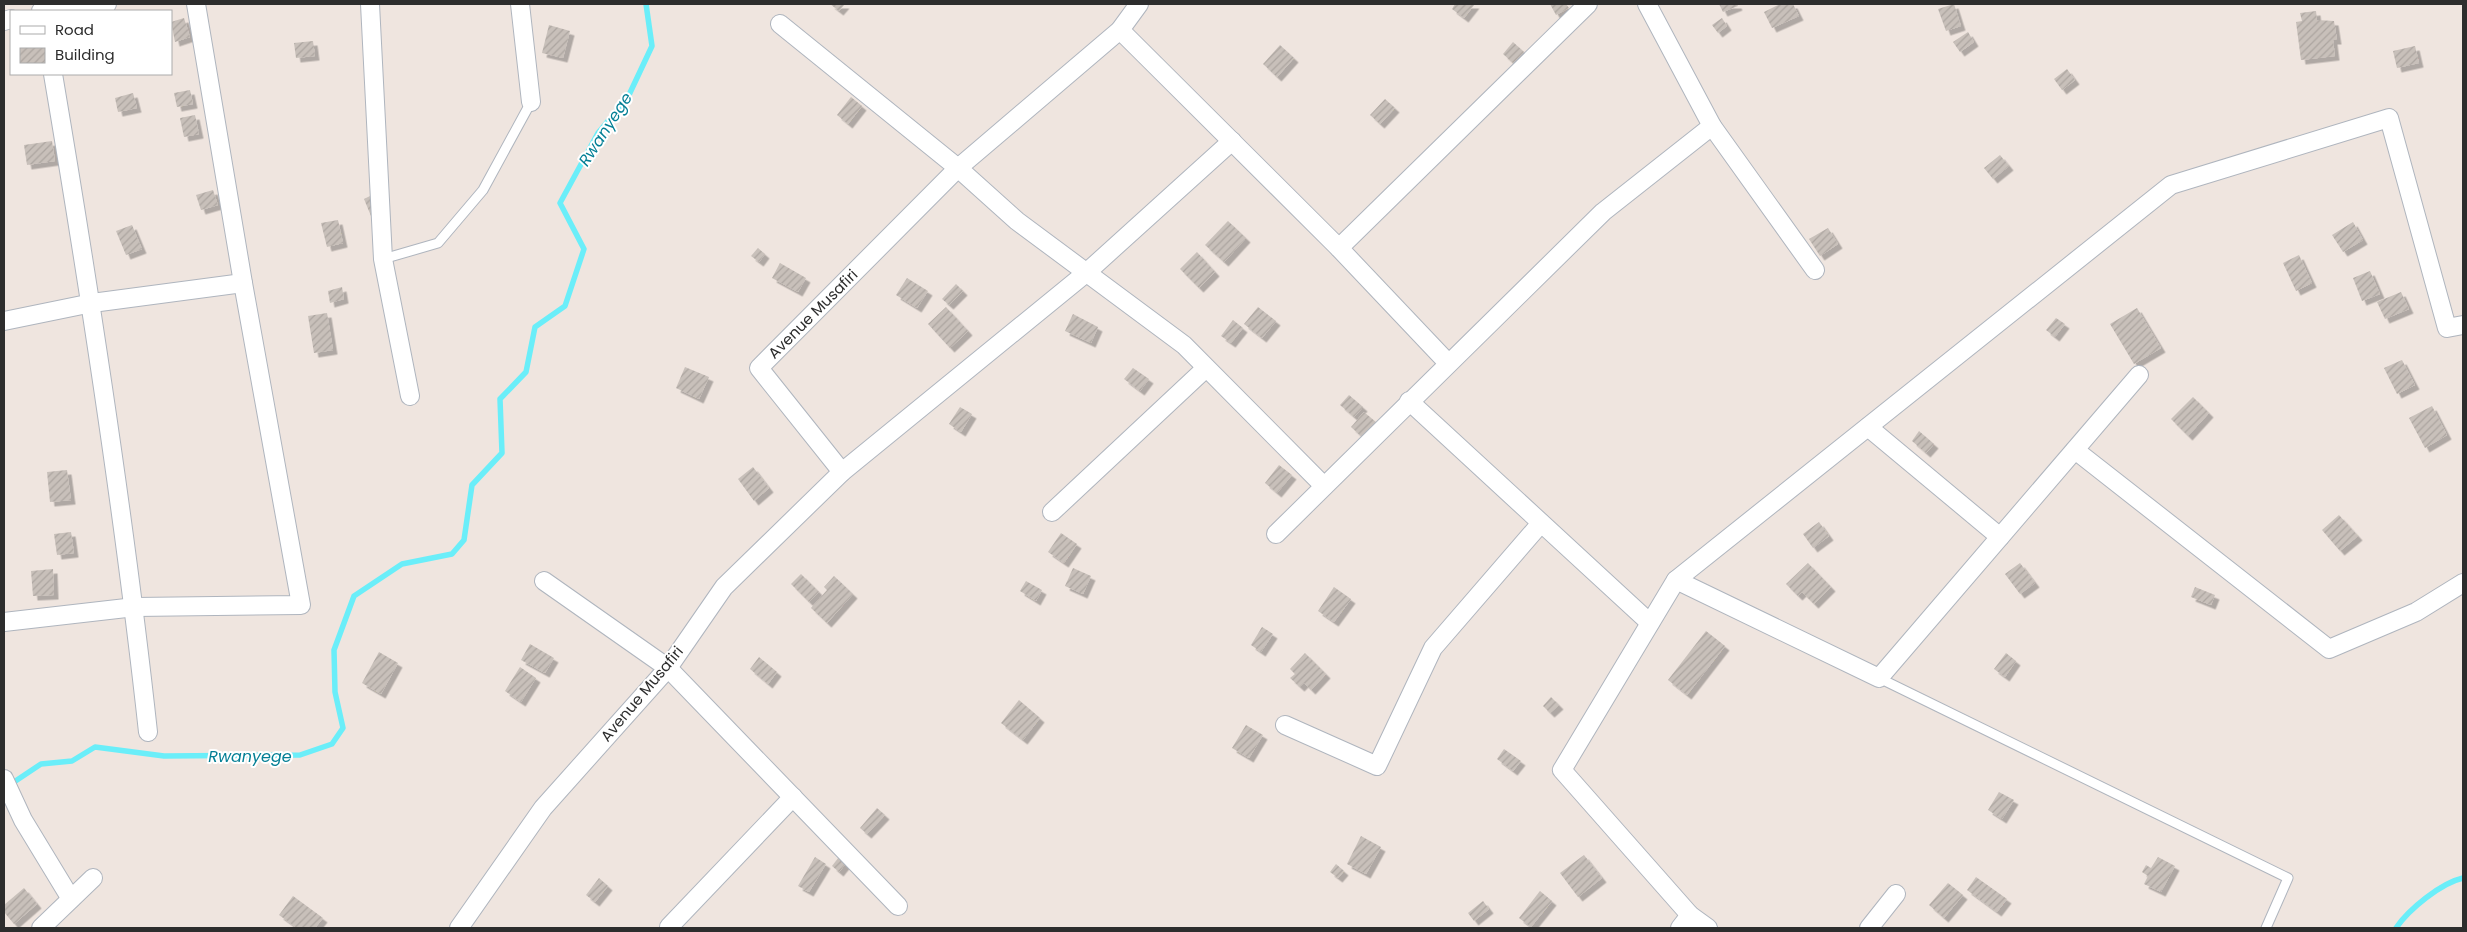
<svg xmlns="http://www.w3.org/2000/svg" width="2467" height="932" font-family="Poppins,sans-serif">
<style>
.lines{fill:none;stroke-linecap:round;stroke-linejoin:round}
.stream{stroke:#6aeef9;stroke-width:5.5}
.building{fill:url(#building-hatch);filter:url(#shadow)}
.service-casing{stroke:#afb5be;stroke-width:11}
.minor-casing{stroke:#afb5be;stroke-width:20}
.service{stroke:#fff;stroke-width:9}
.minor{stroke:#fff;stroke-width:18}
.labels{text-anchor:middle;stroke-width:4;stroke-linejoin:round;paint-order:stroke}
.street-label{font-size:15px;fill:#2d2d2d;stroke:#fff}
.water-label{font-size:16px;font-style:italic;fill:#047f95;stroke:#fff}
</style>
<defs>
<pattern id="building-hatch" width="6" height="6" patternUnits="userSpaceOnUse" patternTransform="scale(1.25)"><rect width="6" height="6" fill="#c8c0ba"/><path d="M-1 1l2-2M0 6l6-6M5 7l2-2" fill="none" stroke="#aca5a0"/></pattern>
<filter id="shadow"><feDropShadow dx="4.5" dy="4.5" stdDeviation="0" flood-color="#0004"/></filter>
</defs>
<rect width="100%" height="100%" fill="#efe5df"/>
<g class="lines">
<g class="stream">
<polyline points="8,786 41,764 72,761 95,747 164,756 300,755 332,744 343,728 335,692 334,650 354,596 402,564 452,554 464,540 472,485 502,453 500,399 526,372 535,327 565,306 584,249 560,203 598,133 628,97 652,46 646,4"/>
<path d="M2396 928C2409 909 2441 883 2463 878"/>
</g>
</g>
<g class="building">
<polygon points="830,4 845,4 839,11"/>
<polygon points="1455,4 1475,4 1464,18 1452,9"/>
<polygon points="1550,4 1566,4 1569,8 1556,15"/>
<polygon points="1719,4 1737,4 1738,6 1723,12"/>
<polygon points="1780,4 1793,4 1799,16 1772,28 1764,12"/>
<polygon points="1954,4 1961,26 1946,31 1938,9"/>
<polygon points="2316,11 2317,20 2334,21 2337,40 2333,40 2335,56 2301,60 2296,22 2302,21 2300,13"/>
<polygon points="184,18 190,37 175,42 171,22"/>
<polygon points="1722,18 1727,26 1718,33 1712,25"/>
<polygon points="549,25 570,31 563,58 542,53"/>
<polygon points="1968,32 1974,42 1960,52 1953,42"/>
<polygon points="313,41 315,56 296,58 294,43"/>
<polygon points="1513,42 1524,52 1513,63 1503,54"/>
<polygon points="1280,45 1294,58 1277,77 1263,64"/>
<polygon points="2415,46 2419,63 2397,68 2393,51"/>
<polygon points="2067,69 2075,80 2062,90 2054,79"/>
<polygon points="190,90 193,104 177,107 174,93"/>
<polygon points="133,93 137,108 118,112 115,98"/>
<polygon points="851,97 862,106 848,124 837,115"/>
<polygon points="1385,99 1395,108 1380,124 1370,115"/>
<polygon points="195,115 199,134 184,137 180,118"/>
<polygon points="52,141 55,161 27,165 24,145"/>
<polygon points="2000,155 2009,166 1993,179 1984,168"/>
<polygon points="213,190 218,205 201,210 196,195"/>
<polygon points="374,194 381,212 371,216 364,199"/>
<polygon points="338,220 343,243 327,247 321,223"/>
<polygon points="1228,221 1246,238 1224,262 1205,245"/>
<polygon points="2353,222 2363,240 2343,252 2332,235"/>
<polygon points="132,225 142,249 126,255 116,231"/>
<polygon points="1828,228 1838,244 1820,256 1809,239"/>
<polygon points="758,248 765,254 759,262 751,256"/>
<polygon points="1197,252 1215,272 1199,288 1180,269"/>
<polygon points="2299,255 2312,283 2296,291 2283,263"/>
<polygon points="780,263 806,278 798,292 772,278"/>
<polygon points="2370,271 2380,294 2362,301 2353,278"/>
<polygon points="907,278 928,291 917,308 896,295"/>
<polygon points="956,284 963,291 949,305 942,299"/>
<polygon points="342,287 344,299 330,303 328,291"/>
<polygon points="2401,292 2409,309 2385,319 2377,302"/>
<polygon points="946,307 968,331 950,348 928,324"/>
<polygon points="1258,307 1276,321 1262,338 1244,324"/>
<polygon points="2137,308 2161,348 2134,364 2110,324"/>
<polygon points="327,313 333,350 314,353 308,316"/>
<polygon points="1073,314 1098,327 1091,343 1065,331"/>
<polygon points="2056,318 2065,324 2055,337 2046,330"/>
<polygon points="1233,320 1243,328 1231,343 1221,336"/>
<polygon points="2402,360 2415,385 2397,394 2384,368"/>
<polygon points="685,367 709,377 699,399 676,388"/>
<polygon points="1133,368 1149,379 1140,391 1124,379"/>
<polygon points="1349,395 1363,407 1354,417 1340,405"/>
<polygon points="2193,397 2209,413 2188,436 2171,419"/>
<polygon points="2432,406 2447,435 2425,448 2409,418"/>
<polygon points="960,407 972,414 961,432 949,424"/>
<polygon points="1364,412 1377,423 1363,438 1351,427"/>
<polygon points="1919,431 1934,444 1926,453 1912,441"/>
<polygon points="1279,465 1292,475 1277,493 1265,483"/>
<polygon points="753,467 769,488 754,501 738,479"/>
<polygon points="67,470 71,500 50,502 47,472"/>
<polygon points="2339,515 2358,536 2340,551 2322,530"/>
<polygon points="1819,522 1829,536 1813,548 1803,534"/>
<polygon points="71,532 74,553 57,555 54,534"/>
<polygon points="1061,533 1077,544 1064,563 1048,552"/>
<polygon points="1808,563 1831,587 1814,604 1802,592 1798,596 1786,584"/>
<polygon points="2020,563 2035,583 2020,594 2005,574"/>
<polygon points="1073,568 1091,576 1083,594 1065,586"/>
<polygon points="53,569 54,595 33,596 31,571"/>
<polygon points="801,574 819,592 809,602 791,584"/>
<polygon points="834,576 853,594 827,623 811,608 827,590 824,587"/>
<polygon points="1026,581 1042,590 1036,601 1020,591"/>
<polygon points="1334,587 1351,599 1334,622 1318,611"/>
<polygon points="2195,587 2215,595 2211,605 2191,597"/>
<polygon points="1262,627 1273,634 1261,652 1251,645"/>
<polygon points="1706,631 1725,646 1687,695 1668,680"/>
<polygon points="530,644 554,658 545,673 521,660"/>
<polygon points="379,652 398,663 381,694 362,683"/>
<polygon points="1305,653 1326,674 1311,690 1304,683 1300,687 1290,678 1295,674 1290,669"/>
<polygon points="2006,653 2016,661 2005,677 1994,669"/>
<polygon points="759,657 777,672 768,684 750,669"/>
<polygon points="520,667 536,678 521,702 505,691"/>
<polygon points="1551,697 1559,705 1550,713 1543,706"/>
<polygon points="1019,700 1040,718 1023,740 1001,723"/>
<polygon points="1246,725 1263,735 1249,758 1232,748"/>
<polygon points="1504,749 1521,761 1513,771 1497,759"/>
<polygon points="1999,792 2014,800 2002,819 1988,810"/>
<polygon points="877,808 885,815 867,834 860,828"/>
<polygon points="1361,836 1381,847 1366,874 1347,864"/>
<polygon points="1584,855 1602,878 1578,897 1560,873"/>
<polygon points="815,857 826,864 809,892 798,886"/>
<polygon points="839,857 847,862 839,872 832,866"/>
<polygon points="2158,857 2175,866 2161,892 2144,884 2148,876 2142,872 2146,865 2151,868"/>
<polygon points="1336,864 1344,871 1338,878 1330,872"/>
<polygon points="1976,877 2007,899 1997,912 1967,890"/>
<polygon points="599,878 608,886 595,902 586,895"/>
<polygon points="1948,883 1963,895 1944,918 1929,905"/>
<polygon points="24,888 37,904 14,924 4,912 4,905"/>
<polygon points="1540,891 1552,901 1531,927 1519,918"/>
<polygon points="293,896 323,918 315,928 297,928 279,915"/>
<polygon points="1483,901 1489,909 1474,921 1468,913"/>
</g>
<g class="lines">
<g class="service-casing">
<g id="service">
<polyline points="383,259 438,243 483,190 531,102"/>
<polyline points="1879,678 2288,878 2266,928"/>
</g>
</g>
<g class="minor-casing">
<g id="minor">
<polyline points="370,4 383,259 410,396"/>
<polyline points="520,4 531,102"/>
<polyline points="1647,4 1712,126 1815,270"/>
<polyline points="41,11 107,4"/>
<polyline points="4,21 11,19"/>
<polyline points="780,24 958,168 1017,221 1184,345 1324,486"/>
<polyline points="1120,30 1339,248 1448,363"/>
<path d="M53 74C90 293 124 512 148 732"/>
<polyline points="1339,248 1588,4"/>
<polyline points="4,321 92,303 243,283"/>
<polyline points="1409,401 1650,623"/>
<polyline points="1868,427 2000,537"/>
<polyline points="2075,450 2329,649 2416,612 2463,583"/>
<polyline points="842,472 1086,273 1232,141"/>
<polyline points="1052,512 1206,368"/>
<polyline points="1276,534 1603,212 1712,126"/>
<polyline points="1676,580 1879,678 2139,375"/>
<polyline points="544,581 668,668 898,906"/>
<polyline points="4,622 135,607 301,605 243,283 196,4"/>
<polyline points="1285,725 1377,766 1433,648 1541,523"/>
<polyline points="4,779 23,820 71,899"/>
<polyline points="669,927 793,797"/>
<polyline points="41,928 93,878"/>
<polyline points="459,928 543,808 668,668 724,587 842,472 759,368 958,168 1120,30 1139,4"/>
<polyline points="1680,928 1690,915"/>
<polyline points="1708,928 1690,915 1562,770 1676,580 2171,185 2389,118 2447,328 2463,325"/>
<polyline points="1869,928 1896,894"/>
</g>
</g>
<use href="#service" class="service"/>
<use href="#minor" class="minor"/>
</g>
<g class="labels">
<g class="street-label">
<text transform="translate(813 314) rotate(-45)" y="5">Avenue Musafiri</text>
<text transform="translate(642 694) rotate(-50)" y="5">Avenue Musafiri</text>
</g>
<g class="water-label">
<text transform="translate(605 129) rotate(-57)" y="6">Rwanyege</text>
<text x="250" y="762">Rwanyege</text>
</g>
</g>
<rect width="2467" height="932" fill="none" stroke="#2d2d2d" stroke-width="10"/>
<rect x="10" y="10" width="162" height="65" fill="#ffffff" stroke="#ababab"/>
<rect x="20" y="26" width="25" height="8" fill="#ffffff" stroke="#ababab"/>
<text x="55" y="35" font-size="15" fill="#2d2d2d">Road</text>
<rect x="20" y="48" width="25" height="15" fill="url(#building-hatch)" stroke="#ababab"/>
<text x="55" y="60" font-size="15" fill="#2d2d2d">Building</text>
</svg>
